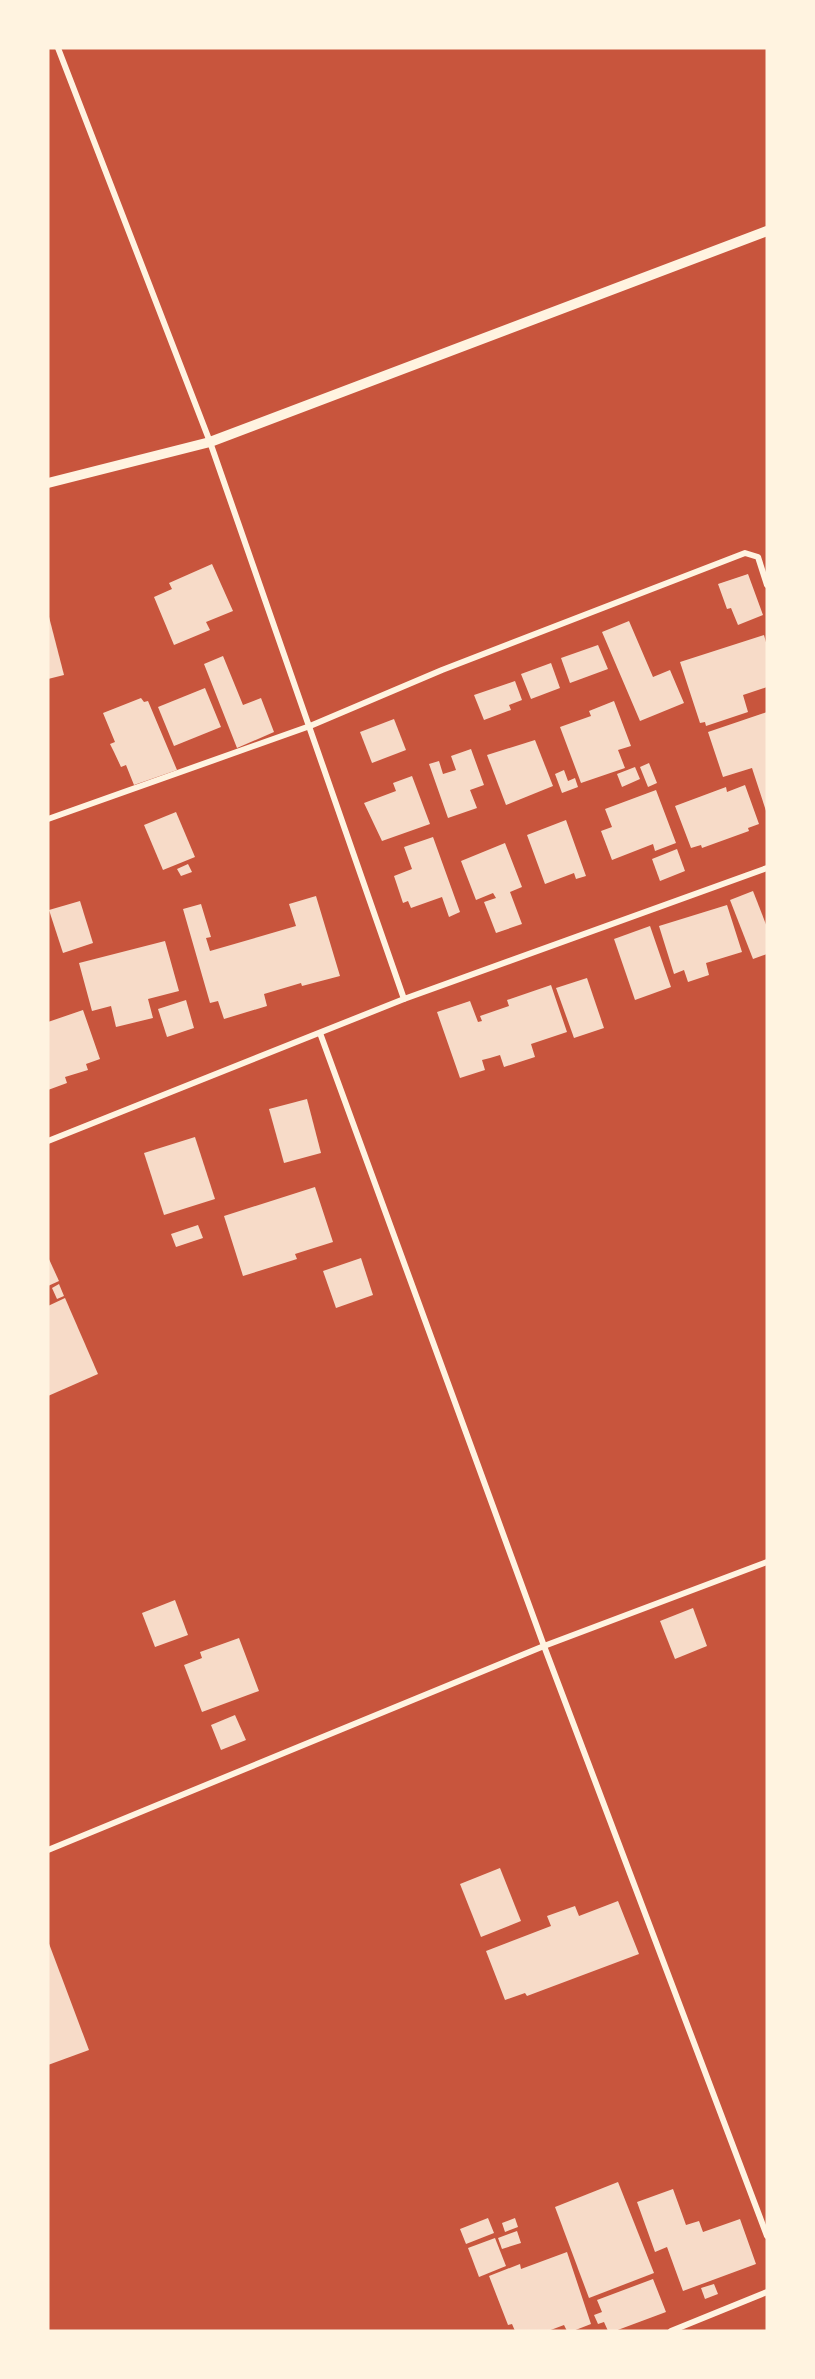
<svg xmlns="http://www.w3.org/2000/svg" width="815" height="2379" font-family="'Varela Round',sans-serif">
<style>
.building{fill:#f7dbc8}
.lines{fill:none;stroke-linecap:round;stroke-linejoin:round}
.minor{stroke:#fff3e0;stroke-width:6}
.tertiary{stroke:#fff3e0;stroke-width:10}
</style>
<rect width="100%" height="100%" fill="#c8553d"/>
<g class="building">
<polygon points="212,564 233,611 206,622 210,630 174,645 154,597 172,589 169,583"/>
<polygon points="748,574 763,615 738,625 731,608 727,609 718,584"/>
<polygon points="48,613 64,675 48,679"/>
<polygon points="629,621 653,677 670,670 684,703 640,721 602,632"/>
<polygon points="764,635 767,646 767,687 743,695 748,712 706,726 705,722 700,723 680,662"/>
<polygon points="598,645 608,669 570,683 561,658"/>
<polygon points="223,656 243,705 261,698 274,732 237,748 204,664"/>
<polygon points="551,663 560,688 531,699 521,674"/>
<polygon points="515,681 522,700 509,705 511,710 484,720 474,695"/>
<polygon points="205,688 221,727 174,746 158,707"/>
<polygon points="141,698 144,702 148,701 177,770 134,785 126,765 121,767 114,752 110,744 115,742 103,713"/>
<polygon points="614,701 631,746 618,750 625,768 581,783 560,727 591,716 589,711"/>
<polygon points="767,712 767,814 752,768 723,777 708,732"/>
<polygon points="394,719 406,750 372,763 360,732"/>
<polygon points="535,740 553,786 506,805 487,755"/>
<polygon points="471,749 484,785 470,790 477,808 448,818 429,764 439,761 443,774 456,770 451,756"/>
<polygon points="649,763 657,783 648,787 640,767"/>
<polygon points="635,767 640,779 622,787 617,774"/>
<polygon points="564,770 568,781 575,778 578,787 562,793 555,774"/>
<polygon points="412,776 430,824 382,841 364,803 396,791 393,783"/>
<polygon points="745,785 759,824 748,828 749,831 702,848 701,845 691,848 675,806 726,787 727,792"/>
<polygon points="656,790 676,843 655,851 653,844 612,860 601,831 612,827 605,809"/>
<polygon points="176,812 195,857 163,870 144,825"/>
<polygon points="566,820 586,876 576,879 574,873 545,884 527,835"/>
<polygon points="433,837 460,912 449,917 442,897 411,908 408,901 403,903 394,876 412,869 404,847"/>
<polygon points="505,843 522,887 510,892 522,924 496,933 484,902 496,898 493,893 476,900 461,861"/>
<polygon points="677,849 685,871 660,881 652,859"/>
<polygon points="188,864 192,872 181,876 177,869"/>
<polygon points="753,891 767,927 767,954 753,959 730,900"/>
<polygon points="316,896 340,976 302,986 301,983 264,994 267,1006 224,1019 218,1001 210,1003 183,909 201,904 211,937 206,938 210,951 296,926 289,904"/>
<polygon points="80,901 93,943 63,953 49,910"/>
<polygon points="727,905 742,952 706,963 709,975 688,982 684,970 674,974 659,926"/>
<polygon points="650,926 671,987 635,1000 614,939"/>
<polygon points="165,941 179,991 148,999 153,1018 116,1027 111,1006 92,1011 79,963"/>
<polygon points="587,978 604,1028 574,1038 556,988"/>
<polygon points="551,985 567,1032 531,1044 535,1057 504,1067 500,1055 490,1058 482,1060 485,1070 460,1078 437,1012 470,1001 478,1022 482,1021 480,1016 509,1006 507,1000"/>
<polygon points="186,1000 194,1028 167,1037 158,1009"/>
<polygon points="83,1010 100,1059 86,1064 88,1070 65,1077 67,1083 48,1090 48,1022"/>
<polygon points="307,1099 321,1153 284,1163 269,1109"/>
<polygon points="195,1137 215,1199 164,1215 144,1153"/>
<polygon points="315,1187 333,1242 295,1254 297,1259 243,1276 224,1216"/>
<polygon points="198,1225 203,1238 176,1247 171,1234"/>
<polygon points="48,1257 59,1281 48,1286"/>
<polygon points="361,1258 373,1295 336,1308 323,1271"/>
<polygon points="59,1284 64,1296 57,1299 52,1288"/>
<polygon points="65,1298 98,1374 48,1396 48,1306"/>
<polygon points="175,1600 188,1635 155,1647 142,1613"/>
<polygon points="693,1608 707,1646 675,1659 660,1621"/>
<polygon points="239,1638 259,1691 202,1712 184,1665 202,1658 200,1652"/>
<polygon points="235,1715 246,1740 221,1750 211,1725"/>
<polygon points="500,1868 521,1921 481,1937 460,1884"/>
<polygon points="618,1901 639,1954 527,1996 525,1993 505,2000 486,1951 551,1926 547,1916 575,1906 579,1916"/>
<polygon points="48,1941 89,2050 48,2065"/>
<polygon points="618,2182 654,2273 589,2298 555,2207"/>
<polygon points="673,2189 686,2225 699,2221 703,2232 740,2219 756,2264 683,2291 667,2247 655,2252 637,2202"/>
<polygon points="488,2218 494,2233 466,2244 460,2229"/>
<polygon points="515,2218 518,2227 505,2232 502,2223"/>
<polygon points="517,2231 521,2243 502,2249 498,2238"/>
<polygon points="495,2238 506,2266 479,2277 468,2248"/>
<polygon points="567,2252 591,2324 573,2331 567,2331 564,2325 548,2331 515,2331 512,2324 508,2325 489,2276 520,2264 521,2269"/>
<polygon points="653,2279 666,2312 615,2331 608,2331 604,2322 598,2324 594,2315 602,2312 597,2300"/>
<polygon points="714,2284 718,2294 705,2299 701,2288"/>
</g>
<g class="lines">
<g class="minor">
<polyline points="58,48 210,442 404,999"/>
<polyline points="48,819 310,726 442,670 745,553 758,557 767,585"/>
<polyline points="320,1033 544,1646 767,2236"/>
<polyline points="48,1141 404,999 767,868"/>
<polyline points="48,1850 544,1646 767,1562"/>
<polyline points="671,2331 767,2292"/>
</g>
<polyline class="tertiary" points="48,483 210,442 767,231"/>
</g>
<rect width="815" height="2379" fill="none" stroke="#fff3e0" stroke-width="99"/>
</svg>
